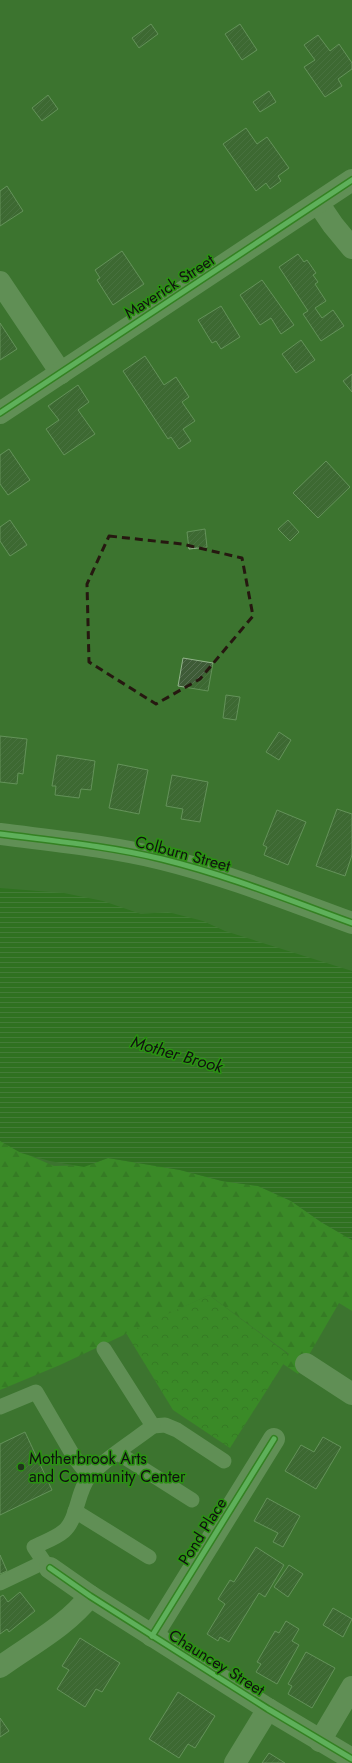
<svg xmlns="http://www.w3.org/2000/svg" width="352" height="1763" font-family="Jost,sans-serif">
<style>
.forest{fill:url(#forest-firs)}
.park{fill:url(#park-crowns)}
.water{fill:url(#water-rules)}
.building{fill:url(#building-hatch);stroke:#93b58b}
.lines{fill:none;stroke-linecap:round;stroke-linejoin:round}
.service{stroke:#8cb083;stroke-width:15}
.minor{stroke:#8cb083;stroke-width:22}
.cycleway-casing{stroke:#2a9112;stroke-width:8}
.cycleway{stroke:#87f88f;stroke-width:5}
.marked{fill:none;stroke:#261810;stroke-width:3;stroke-dasharray:8 5;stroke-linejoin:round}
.poi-dot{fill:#20341c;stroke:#2a9112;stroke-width:1.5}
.labels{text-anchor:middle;stroke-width:3;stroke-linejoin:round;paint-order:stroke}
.street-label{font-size:16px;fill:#111;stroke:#2a9112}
.poi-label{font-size:16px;fill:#111;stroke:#2a9112;text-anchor:start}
.water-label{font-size:17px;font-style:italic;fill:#111;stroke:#2a9112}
</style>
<defs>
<pattern id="forest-firs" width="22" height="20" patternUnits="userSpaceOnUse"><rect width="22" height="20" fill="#38a41d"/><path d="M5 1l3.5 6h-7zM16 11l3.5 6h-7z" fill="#2e8418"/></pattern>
<pattern id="park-crowns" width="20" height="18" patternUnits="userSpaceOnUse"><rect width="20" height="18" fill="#38a41d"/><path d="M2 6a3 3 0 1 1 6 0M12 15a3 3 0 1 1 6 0" fill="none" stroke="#2e8418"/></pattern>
<pattern id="water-rules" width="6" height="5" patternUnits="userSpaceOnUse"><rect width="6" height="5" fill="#1f6e0e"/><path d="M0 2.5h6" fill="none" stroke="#4d8441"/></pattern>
<pattern id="building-hatch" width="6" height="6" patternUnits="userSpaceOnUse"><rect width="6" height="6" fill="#3e5b37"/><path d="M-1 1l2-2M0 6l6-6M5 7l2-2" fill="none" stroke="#566e51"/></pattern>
</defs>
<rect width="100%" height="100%" fill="#3c742f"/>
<polygon class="forest" points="0,1128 26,1154 54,1166 89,1165 108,1158 180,1170 222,1181 258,1186 291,1201 321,1222 352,1240 352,1311 339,1303 298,1374 283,1364 289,1354 209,1295 60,1365 0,1390"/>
<polygon class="park" points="209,1295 289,1355 230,1448 173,1410 126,1333"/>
<polygon class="water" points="0,888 64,893 103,901 141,914 168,912 203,921 225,931 352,971 352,1240 321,1222 291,1201 258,1186 222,1181 180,1170 108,1158 84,1167 50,1161 21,1153 0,1141"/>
<g class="building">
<polygon points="151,24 158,34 139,48 132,38"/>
<polygon points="240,24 257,50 242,60 225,34"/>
<polygon points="318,35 330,51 339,44 352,63 352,69 338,79 342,86 325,97 304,67 315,60 304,45"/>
<polygon points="269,91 276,102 260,112 253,102"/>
<polygon points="48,95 58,109 42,121 32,108"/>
<polygon points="246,128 257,144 267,137 289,168 278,176 281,181 270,189 266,183 256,191 223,144"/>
<polygon points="7,186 23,211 0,226 0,191"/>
<polygon points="122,251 144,284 113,305 97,280 100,278 95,270"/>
<polygon points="298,254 304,262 307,260 316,273 313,275 318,282 315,284 326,301 315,308 322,318 333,310 344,326 321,341 303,314 308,311 279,267"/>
<polygon points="262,280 294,325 281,334 271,318 260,325 240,295"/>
<polygon points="221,306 240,337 221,349 216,341 212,343 198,320"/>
<polygon points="0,323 17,349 0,360"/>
<polygon points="301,340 315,360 296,373 282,354"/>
<polygon points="145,356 164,385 176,377 189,397 182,402 195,421 183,429 191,441 179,449 171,437 168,439 123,371"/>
<polygon points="352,374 352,392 343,381"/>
<polygon points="78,385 89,402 78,410 95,434 64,455 46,429 59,420 48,406"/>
<polygon points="9,449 30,480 8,495 0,484 0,455"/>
<polygon points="326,461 350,487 318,518 293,493"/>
<polygon points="10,520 27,545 10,556 0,541 0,527"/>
<polygon points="288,520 299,532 290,541 278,529"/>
<polygon points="205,529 207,547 189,549 187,532"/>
<polygon points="183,658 213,663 208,691 178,686"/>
<polygon points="226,695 240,697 236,720 223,718"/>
<polygon points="279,732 291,740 279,760 266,752"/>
<polygon points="0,736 27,739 23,774 18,773 17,784 0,782"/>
<polygon points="57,755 95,761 91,790 81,789 79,798 55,795 56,786 52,786"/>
<polygon points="118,764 148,770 139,814 109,808"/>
<polygon points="172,775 208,782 200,822 181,819 183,809 166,806"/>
<polygon points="337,809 352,814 352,855 345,876 316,866"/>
<polygon points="277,810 306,822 288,865 264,855 267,847 263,845"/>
<polygon points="25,1432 52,1490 0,1515 0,1444"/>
<polygon points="323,1437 341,1447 316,1489 285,1471 301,1445 314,1452"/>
<polygon points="267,1498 300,1516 283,1547 273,1542 278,1533 254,1521"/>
<polygon points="256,1547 284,1565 265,1597 259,1593 229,1642 220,1637 218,1641 207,1634 225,1604 218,1599 230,1580 234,1582"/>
<polygon points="0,1555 7,1571 0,1574"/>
<polygon points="289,1565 303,1574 288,1597 274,1587"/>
<polygon points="20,1592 35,1611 9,1632 7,1629 0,1634 0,1597 3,1595 8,1602"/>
<polygon points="333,1608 352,1619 343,1637 323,1625"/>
<polygon points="286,1621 299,1629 292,1641 299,1645 277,1684 256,1672 261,1664 257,1662 275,1631 279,1633"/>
<polygon points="80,1638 120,1663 102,1692 96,1689 85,1707 57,1689 69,1670 62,1666"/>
<polygon points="306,1652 335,1668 312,1708 288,1694 292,1686 288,1684"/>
<polygon points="178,1692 215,1716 195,1748 188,1744 179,1758 149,1739"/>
<polygon points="0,1718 9,1731 0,1737"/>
<polygon points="269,1753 285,1763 262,1763"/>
</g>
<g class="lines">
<g class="service">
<polyline points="0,1407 36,1392 74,1457 89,1476"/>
<polyline points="153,1426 165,1425 177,1430 224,1461"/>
<polyline points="118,1453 192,1500"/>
<polyline points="75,1511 149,1557"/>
<path d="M50 1568 44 1562 34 1547C44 1542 56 1538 64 1531 78 1519 77 1490 90 1476 104 1459 135 1440 153 1426L104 1349"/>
<polyline points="0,1583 44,1562"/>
</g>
<g class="minor">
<polyline points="318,203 333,225 352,248"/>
<polyline points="0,282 61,373"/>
<polyline points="0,413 352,180"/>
<path d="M0 834C54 841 109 846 162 859 227 875 289 900 352 923"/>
<polyline points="306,1364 352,1394"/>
<polyline points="50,1568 90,1596 268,1709 352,1759"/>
<polyline points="152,1636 274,1439"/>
<path d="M0 1667C30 1645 67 1626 90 1596"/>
<polyline points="320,1741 352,1687"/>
<polyline points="235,1763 268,1709"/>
</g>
<g class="cycleway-casing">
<g id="cycleway">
<polyline points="0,413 352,180"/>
<path d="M0 834C54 841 109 846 162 859 227 875 289 900 352 923"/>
<polyline points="50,1568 90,1596 268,1709 352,1759"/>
<polyline points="152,1636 274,1439"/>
</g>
</g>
<use href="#cycleway" class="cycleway"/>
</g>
<path d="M0 0H352V1763H0ZM109 536 182 544 242 558 253 616 200 679 156 704 89 662 87 584Z" fill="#3c742f" fill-opacity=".55" fill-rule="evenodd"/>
<path class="marked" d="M109 536 182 544 242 558 253 616 200 679 156 704 89 662 87 584Z"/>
<circle class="poi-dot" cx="21" cy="1467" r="4"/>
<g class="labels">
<g class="street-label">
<text transform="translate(169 286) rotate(-33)" y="6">Maverick Street</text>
<text transform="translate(183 853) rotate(15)" y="6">Colburn Street</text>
<text transform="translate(202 1531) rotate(-58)" y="6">Pond Place</text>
<text transform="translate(217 1662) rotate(32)" y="6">Chauncey Street</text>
</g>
<g class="poi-label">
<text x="29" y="1464">Motherbrook Arts<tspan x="29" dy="18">and Community Center</tspan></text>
</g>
<g class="water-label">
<text transform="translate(177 1054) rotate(16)" y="6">Mother Brook</text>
</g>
</g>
</svg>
